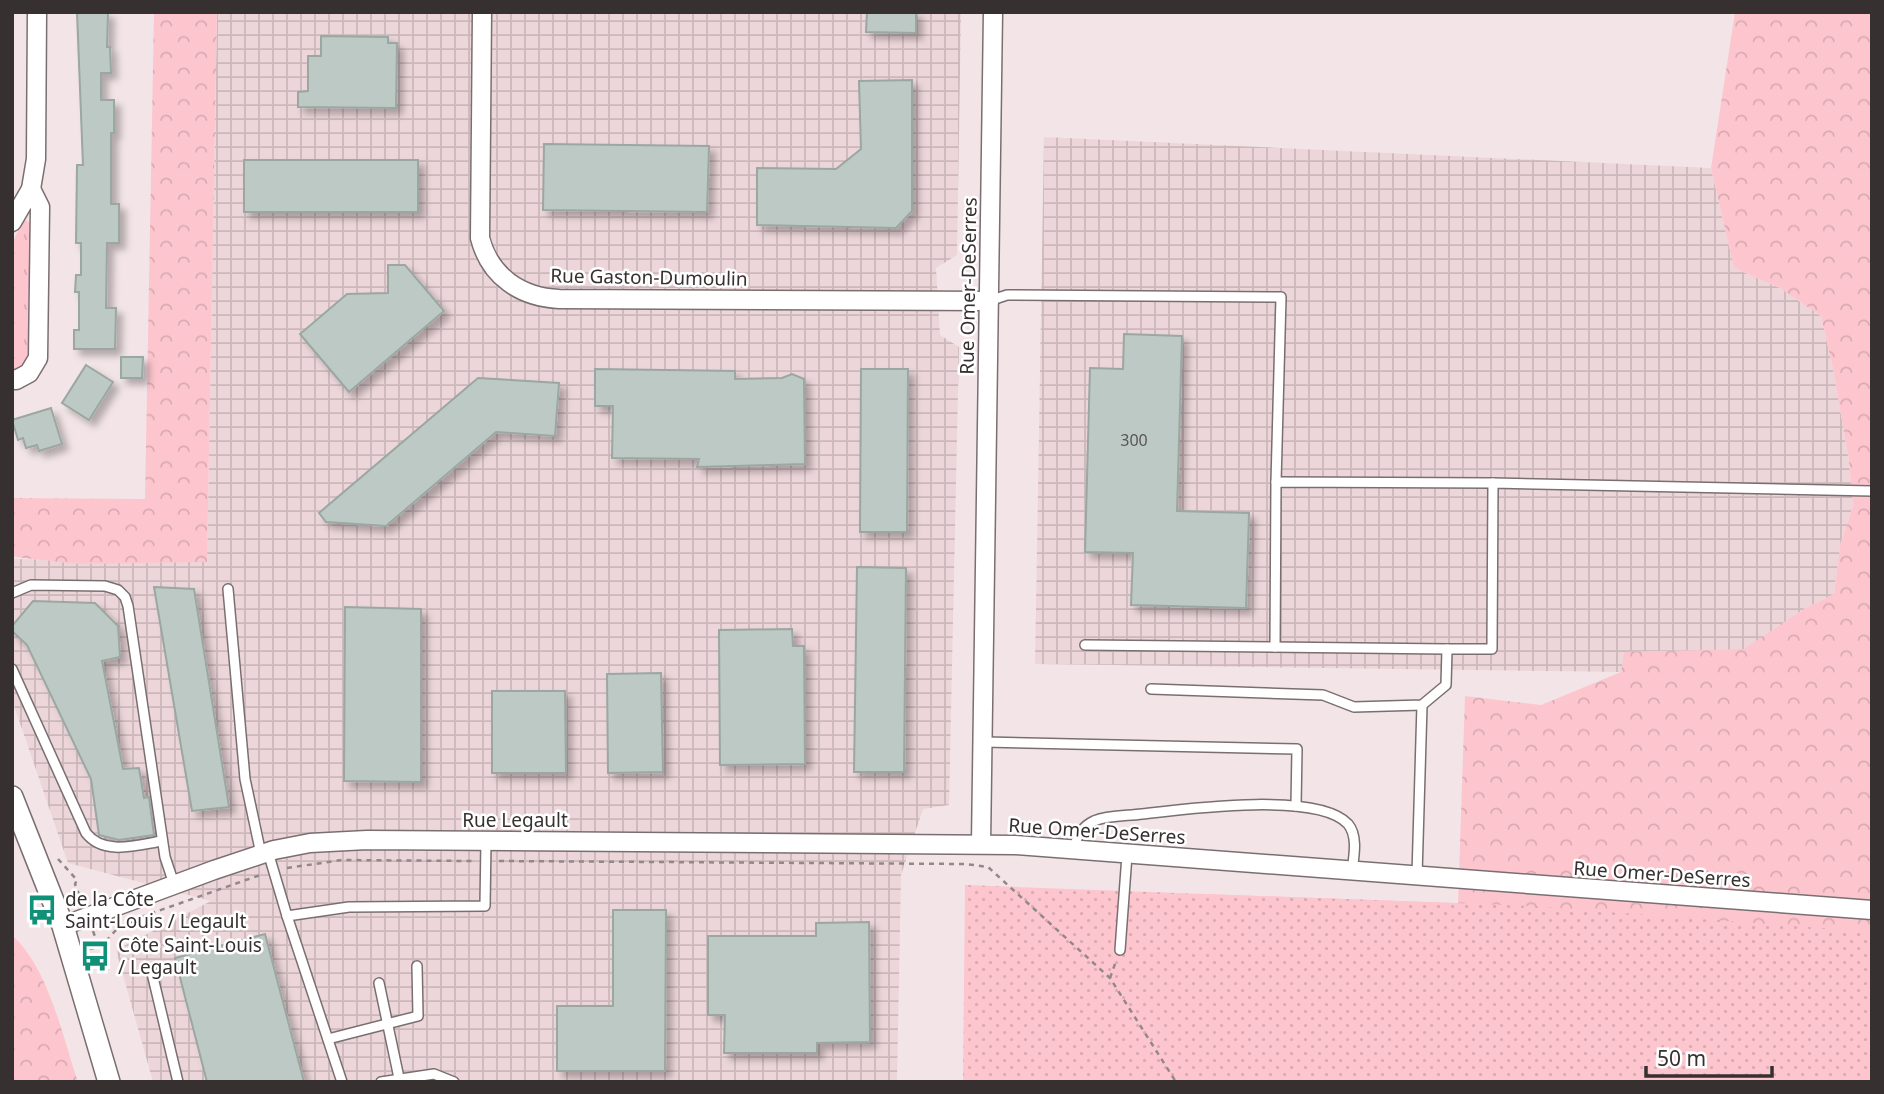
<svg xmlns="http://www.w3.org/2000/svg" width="1884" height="1094" font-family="'Noto Sans',sans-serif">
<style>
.industrial{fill:url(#industrial-grid)}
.grass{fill:url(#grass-tufts)}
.forest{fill:url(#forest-crowns)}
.park{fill:url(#park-dots)}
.building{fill:#bdc9c5;stroke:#9ba7a3;stroke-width:2;filter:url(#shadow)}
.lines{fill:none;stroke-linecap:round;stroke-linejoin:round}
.service-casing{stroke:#7a6f70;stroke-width:12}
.minor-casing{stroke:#7a6f70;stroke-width:21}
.tertiary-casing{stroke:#7a6f70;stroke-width:24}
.path{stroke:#928889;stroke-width:2.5;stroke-dasharray:5 5;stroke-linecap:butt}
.service{stroke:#fff;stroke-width:9}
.minor{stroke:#fff;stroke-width:18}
.tertiary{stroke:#fff;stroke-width:21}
.labels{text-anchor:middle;stroke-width:5;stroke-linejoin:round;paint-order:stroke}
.number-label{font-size:16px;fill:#585656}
.street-label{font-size:19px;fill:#363031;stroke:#fff}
.poi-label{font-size:19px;fill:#363031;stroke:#fff;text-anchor:start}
</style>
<defs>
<pattern id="industrial-grid" width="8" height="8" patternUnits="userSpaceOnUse" patternTransform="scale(1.75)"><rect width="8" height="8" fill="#ecd6d9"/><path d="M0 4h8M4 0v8" fill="none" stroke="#cbb8bb"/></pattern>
<pattern id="grass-tufts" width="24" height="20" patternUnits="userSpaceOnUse" patternTransform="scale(1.75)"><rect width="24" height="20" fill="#fdc6cf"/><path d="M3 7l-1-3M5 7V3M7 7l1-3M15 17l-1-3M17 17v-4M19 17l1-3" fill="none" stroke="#d9aab2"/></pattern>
<pattern id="forest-crowns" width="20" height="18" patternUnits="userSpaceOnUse" patternTransform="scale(1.75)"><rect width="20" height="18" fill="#fdc6cf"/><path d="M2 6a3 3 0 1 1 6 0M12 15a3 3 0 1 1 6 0" fill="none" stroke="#d9aab2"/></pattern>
<pattern id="park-dots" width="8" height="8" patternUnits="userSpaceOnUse" patternTransform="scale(1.75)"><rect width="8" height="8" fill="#fdc6cf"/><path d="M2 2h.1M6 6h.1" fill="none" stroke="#d9aab2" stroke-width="1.8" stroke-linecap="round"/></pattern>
<filter id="shadow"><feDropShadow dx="6" dy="6" stdDeviation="3.5" flood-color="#0004"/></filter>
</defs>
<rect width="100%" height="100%" fill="#f3e5e7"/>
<g class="industrial">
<polygon points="217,12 961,12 957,255 936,268 940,335 959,347 949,805 923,809 901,875 897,1082 153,1082 116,950 211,901 68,863 12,700 12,559 207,562"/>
<polygon points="1044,137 1711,168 1734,268 1780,288 1821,316 1833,369 1849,461 1853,506 1840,545 1834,594 1804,609 1744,650 1624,652 1621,672 1035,664"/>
</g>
<polygon class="grass" points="26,220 30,223 31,230 28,357 23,369 12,371 12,244 22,222"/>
<g class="forest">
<polygon points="154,12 217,12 207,562 77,564 15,557 12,555 12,498 145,499"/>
<polygon points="1735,12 1872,12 1872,1082 1205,894 1458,903 1465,696 1541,705 1621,672 1624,652 1744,649 1804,609 1834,594 1840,545 1853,506 1849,461 1833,369 1821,316 1780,288 1734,268 1711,168"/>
<path d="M12 935C49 969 62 1035 78 1082H12Z"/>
</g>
<polygon class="park" points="965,885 1531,906 1872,932 1872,1082 963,1082"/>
<g class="building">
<polygon points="77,12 108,12 107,47 110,47 111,73 101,73 101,100 114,100 114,133 111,133 111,204 119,204 119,243 107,243 106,308 116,308 115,349 74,349 74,330 79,330 79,292 75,292 76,275 81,275 81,243 76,243 77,165 83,165"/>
<polygon points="867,12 916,12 916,33 866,32"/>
<polygon points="321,36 388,37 388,43 397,43 396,108 298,107 298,92 308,91 308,56 321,56"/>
<polygon points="912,80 912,211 896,228 757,225 757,168 836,169 861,149 859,81"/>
<polygon points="544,144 709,146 707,212 543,210"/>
<rect x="244" y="160" width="174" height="52"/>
<polygon points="388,265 405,265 444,311 349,392 300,334 347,294 388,293"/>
<polygon points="1124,334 1182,336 1177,511 1249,513 1246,608 1131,605 1133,553 1085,552 1090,368 1123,369"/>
<polygon points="121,357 143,357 142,378 121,378"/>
<polygon points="86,365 113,382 89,420 62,403"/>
<polygon points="595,369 735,371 735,379 782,378 792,374 804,379 805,464 697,467 699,459 612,458 613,406 595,406"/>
<polygon points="861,369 908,369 907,532 860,532"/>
<polygon points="478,378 559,383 555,436 496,432 386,526 326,522 319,513"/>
<polygon points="51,408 62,444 39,451 37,445 26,448 23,438 18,440 12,420"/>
<polygon points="857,567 906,568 904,772 854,772"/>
<polygon points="154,587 194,589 229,807 192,811"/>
<polygon points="33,601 95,603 118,626 120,657 102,661 123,769 139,768 144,798 149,797 154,835 119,840 99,835 91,779 27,645 12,631 12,626"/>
<polygon points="345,607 421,609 421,782 344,781"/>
<polygon points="792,629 793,646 804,646 805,764 720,765 719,630"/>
<polygon points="661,673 663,772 608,773 607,674"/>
<polygon points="492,691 565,691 566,773 492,773"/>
<polygon points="613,910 666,910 665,1071 557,1071 557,1006 613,1006"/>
<polygon points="869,922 870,1042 817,1043 817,1053 724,1053 725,1015 708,1015 708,936 816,936 816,923"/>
<polygon points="265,934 304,1082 207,1082 175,958"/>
</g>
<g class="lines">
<g class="service-casing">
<g id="service">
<polyline points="989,301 1007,295 1281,297 1276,482"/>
<polyline points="228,589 245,779 261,854"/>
<polyline points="12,593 31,585 105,586 118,590 125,597 128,606 165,857 174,884"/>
<polyline points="1085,645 1447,649 1446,685 1422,705 1354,707 1323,695 1151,689"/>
<polyline points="1275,647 1276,482 1493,483"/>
<polyline points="1447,649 1492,649 1493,483 1872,491"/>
<path d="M12 669 86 833C104 856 137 845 162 841"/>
<polyline points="984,742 1297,749 1296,806"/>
<path d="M1074 850C1076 837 1081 827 1094 821 1108 815 1128 816 1142 814 1184 809 1318 791 1348 824 1358 836 1354 856 1352 871"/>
<polyline points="268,852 287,916 349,907 485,906 486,841"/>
<polyline points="1417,875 1422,705"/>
<polyline points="287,916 342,1082"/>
<polyline points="1120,950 1127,855"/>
<polyline points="151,969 178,1082"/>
<polyline points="379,983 399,1078"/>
<polyline points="328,1039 418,1016 417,966"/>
<polyline points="381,1082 434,1074 454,1082"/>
</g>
</g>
<g class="minor-casing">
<g id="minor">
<path d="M482 12 480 238C490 277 521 297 559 299L989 301"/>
<polyline points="12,222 31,189 36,159 37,12"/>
<polyline points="12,379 16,380 29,373 38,358 40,207 31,189"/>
<polyline points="981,844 993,12"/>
<polyline points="63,926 214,870 274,850 310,843 367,840 1015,845 1872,910"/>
</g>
</g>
<g class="tertiary-casing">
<polyline id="tertiary" points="12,797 63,926 109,1082"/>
</g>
<g class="path">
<polyline points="58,859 77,880 75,884 82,902"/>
<polyline points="499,861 966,864 988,867 1110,978 1176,1082"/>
<polyline points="287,868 342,860 472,861"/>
<polyline points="141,917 263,874"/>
<polyline points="93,931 98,945"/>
<polyline points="89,949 101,947 115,931 135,920"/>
<polyline points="1110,978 1116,961"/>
</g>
<use href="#service" class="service"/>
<use href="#minor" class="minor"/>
<use href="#tertiary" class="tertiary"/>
</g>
<defs>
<g id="bus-bare" transform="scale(2.415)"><path d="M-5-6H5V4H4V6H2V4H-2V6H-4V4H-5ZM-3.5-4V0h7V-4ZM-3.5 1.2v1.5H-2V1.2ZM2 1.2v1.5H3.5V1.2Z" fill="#0f9077" stroke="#fff" stroke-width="2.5" paint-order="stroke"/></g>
</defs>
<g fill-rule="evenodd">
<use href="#bus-bare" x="42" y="910"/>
<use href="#bus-bare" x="95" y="956"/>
</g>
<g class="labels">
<g class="number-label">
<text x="1134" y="446">300</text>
</g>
<g class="street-label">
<text transform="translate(649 277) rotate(1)" y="7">Rue Gaston-Dumoulin</text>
<text transform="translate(968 286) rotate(-89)" y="7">Rue Omer-DeSerres</text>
<text x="515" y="827">Rue Legault</text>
<text transform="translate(1097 831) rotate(4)" y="7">Rue Omer-DeSerres</text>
<text transform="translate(1662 874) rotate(4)" y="7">Rue Omer-DeSerres</text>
</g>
<g class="poi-label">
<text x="65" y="906">de la Côte<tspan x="65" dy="22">Saint-Louis / Legault</tspan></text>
<text x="118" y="952">Côte Saint-Louis<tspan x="118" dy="22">/ Legault</tspan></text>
</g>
</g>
<rect width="1884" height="1094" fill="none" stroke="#363031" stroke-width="28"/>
<path d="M1646 1066v10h126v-10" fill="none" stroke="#363031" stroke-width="3.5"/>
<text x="1657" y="1066" font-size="21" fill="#363031" stroke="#ffffff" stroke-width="5" paint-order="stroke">50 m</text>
</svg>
